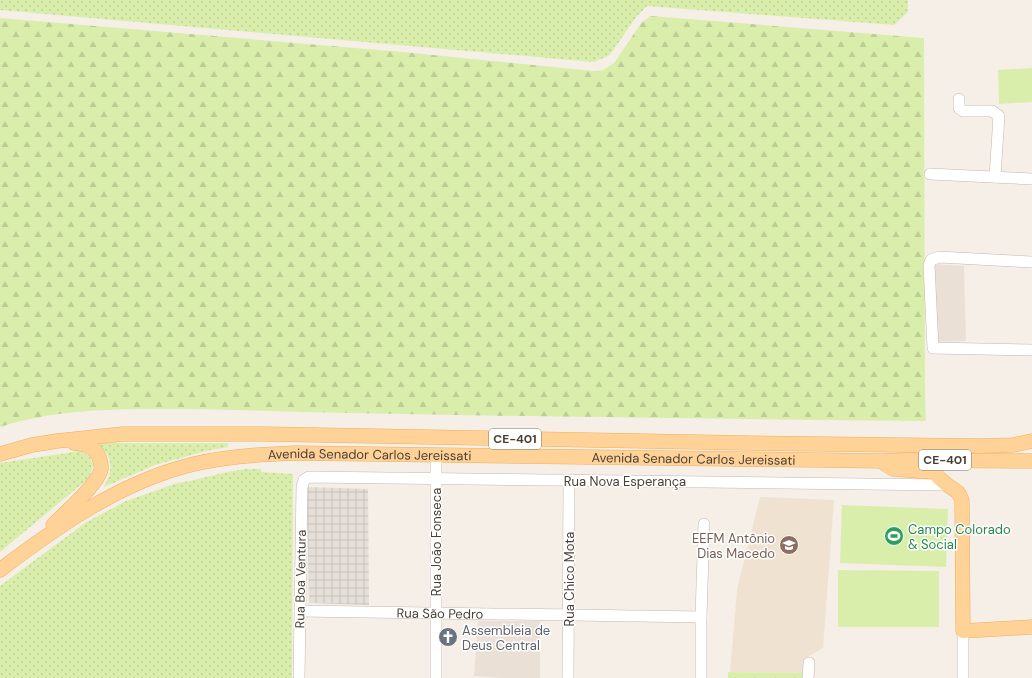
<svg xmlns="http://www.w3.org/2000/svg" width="1032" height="678" font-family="'DM Sans',sans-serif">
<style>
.residential{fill:#eae0d5}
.industrial{fill:url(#industrial-grid)}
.education{fill:#f0e2d0}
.grass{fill:url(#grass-dots)}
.forest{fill:url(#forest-firs)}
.park{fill:url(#park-crowns)}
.pitch{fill:#daeeac}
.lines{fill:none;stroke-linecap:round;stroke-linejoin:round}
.minor-casing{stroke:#c5b8ac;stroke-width:12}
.major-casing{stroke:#f0ae5b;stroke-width:15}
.minor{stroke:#fff;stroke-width:11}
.major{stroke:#ffd297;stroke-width:14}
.labels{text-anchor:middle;stroke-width:3;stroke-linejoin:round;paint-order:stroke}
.shield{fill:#fff;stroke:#807972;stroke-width:1}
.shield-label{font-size:12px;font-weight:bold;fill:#4a3f35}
.street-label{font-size:13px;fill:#4a3f35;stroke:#fff}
.leisure-label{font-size:13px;fill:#27864d;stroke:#fff;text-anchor:start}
.education-label{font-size:13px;fill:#785e54;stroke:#fff;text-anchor:end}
.worship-label{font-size:13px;fill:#5b616d;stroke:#fff;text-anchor:start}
</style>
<defs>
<pattern id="industrial-grid" width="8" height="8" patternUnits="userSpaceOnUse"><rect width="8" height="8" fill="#e5ded9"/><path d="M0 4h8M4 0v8" fill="none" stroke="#c6c0bb"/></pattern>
<pattern id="grass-dots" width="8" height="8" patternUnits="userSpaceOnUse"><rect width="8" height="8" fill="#daeeac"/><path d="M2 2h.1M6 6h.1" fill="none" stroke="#bdcd95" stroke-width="1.8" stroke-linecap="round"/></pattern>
<pattern id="forest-firs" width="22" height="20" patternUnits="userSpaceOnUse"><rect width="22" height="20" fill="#daeeac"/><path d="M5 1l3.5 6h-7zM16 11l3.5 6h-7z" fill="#bdcd95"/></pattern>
<pattern id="park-crowns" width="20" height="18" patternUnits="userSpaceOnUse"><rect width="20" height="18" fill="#daeeac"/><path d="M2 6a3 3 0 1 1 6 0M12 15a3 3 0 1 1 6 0" fill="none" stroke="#bdcd95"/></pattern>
</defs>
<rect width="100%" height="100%" fill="#f5efe8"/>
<g class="residential">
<polygon points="932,264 964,266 966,341 933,342"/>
<polygon points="478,621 540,621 540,678 503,678 474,676"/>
</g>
<polygon class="industrial" points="307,487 368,489 369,605 309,603"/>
<polygon class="education" points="760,497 834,500 823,648 804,659 803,673 730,672 737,590"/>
<g class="grass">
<polygon points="0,0 908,0 908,12 894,25 647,6 636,17 610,55 594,62 0,10"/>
<path d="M106 443H228V447L206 451 155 465 104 487C105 484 107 480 109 476 113 464 108 452 99 444Z"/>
<polygon points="80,451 90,456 93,466 89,478 0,552 0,463"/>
<polygon points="245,469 261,469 261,472 293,474 292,678 0,678 0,586 85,523 126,501 177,483 190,481 227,472"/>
</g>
<path class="forest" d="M651 16 924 38 925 398 926 421C735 419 544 417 352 413 292 412 231 409 171 409 113 409 56 409 0 427V18L403 52 594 71 603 70 614 63 642 22Z"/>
<polygon class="park" points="728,672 803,673 803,678 728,678"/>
<g class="pitch">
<polygon points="1032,68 1032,102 999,104 998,70"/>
<polygon points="842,505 948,509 946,567 840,563"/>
<polygon points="838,570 939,571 939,627 838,627"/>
</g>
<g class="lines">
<g class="minor-casing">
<g id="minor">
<polyline points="959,99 959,108 963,111 992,111 999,116 995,177"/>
<polyline points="930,174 1032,179"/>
<polyline points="1032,262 939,257 931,260 929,265 933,348 1032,350"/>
<path id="s1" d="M300 611 701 617"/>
<polyline points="299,678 302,487 304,480 309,477 946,485"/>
<polyline points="436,678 436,455"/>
<polyline points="568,678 569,481"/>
<polyline points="701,678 701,617 704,524"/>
<polyline points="808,678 809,663"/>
<polyline points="963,678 963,631"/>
</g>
</g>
<g class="major-casing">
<g id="major">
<polyline points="0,454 32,445 57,441 123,434 263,434 750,443 981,446 1013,445 1032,441"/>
<path d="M885 464 893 469 934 472C937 476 942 481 946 484 955 491 958 489 962 501L963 631 1032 627"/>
<path d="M53 525C64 514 100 482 101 469 102 465 100 461 99 457 95 446 84 444 74 443"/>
<path id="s2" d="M0 570C58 526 122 481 194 464 228 456 262 454 297 453L883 461 904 460 1032 461"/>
</g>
</g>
<use href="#minor" class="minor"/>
<use href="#major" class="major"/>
</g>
<defs>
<g id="stadium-disc" transform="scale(1)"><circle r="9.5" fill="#2e9e5b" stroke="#fff"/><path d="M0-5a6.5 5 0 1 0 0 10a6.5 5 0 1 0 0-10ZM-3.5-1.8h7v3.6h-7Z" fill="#fff"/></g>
<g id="school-disc" transform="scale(1)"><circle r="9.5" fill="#8d6e63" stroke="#fff"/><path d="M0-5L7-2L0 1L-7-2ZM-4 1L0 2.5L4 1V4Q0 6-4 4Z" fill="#fff"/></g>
<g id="church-disc" transform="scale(1)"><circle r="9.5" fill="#6b7280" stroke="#fff"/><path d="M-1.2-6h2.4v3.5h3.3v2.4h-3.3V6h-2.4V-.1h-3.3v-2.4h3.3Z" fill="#fff"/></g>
</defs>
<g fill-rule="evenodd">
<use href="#stadium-disc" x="894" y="536"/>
<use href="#school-disc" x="789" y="545"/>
<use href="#church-disc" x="448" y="637"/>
</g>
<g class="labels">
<g class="shield">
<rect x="489" y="429" width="52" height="20" rx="3"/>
<rect x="919" y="450" width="52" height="20" rx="3"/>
</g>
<g class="shield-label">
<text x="515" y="443">CE-401</text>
<text x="945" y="464">CE-401</text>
</g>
<g class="street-label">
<text dy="5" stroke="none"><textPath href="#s2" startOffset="399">Avenida Senador Carlos Jereissati</textPath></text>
<text dy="5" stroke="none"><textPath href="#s2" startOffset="723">Avenida Senador Carlos Jereissati</textPath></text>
<text x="625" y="486">Rua Nova Esperança</text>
<text transform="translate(436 542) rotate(-90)" y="5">Rua João Fonseca</text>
<text transform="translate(300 579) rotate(-89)" y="5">Rua Boa Ventura</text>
<text transform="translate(569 579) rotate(-90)" y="5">Rua Chico Mota</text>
<text dy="5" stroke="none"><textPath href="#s1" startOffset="140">Rua São Pedro</textPath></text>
</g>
<g class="leisure-label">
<text x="908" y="534">Campo Colorado<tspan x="908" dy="15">&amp; Social</tspan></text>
</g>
<g class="education-label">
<text x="775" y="543">EEFM Antônio<tspan x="775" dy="15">Dias Macedo</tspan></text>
</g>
<g class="worship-label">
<text x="462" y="635">Assembleia de<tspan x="462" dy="15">Deus Central</tspan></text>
</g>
</g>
</svg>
